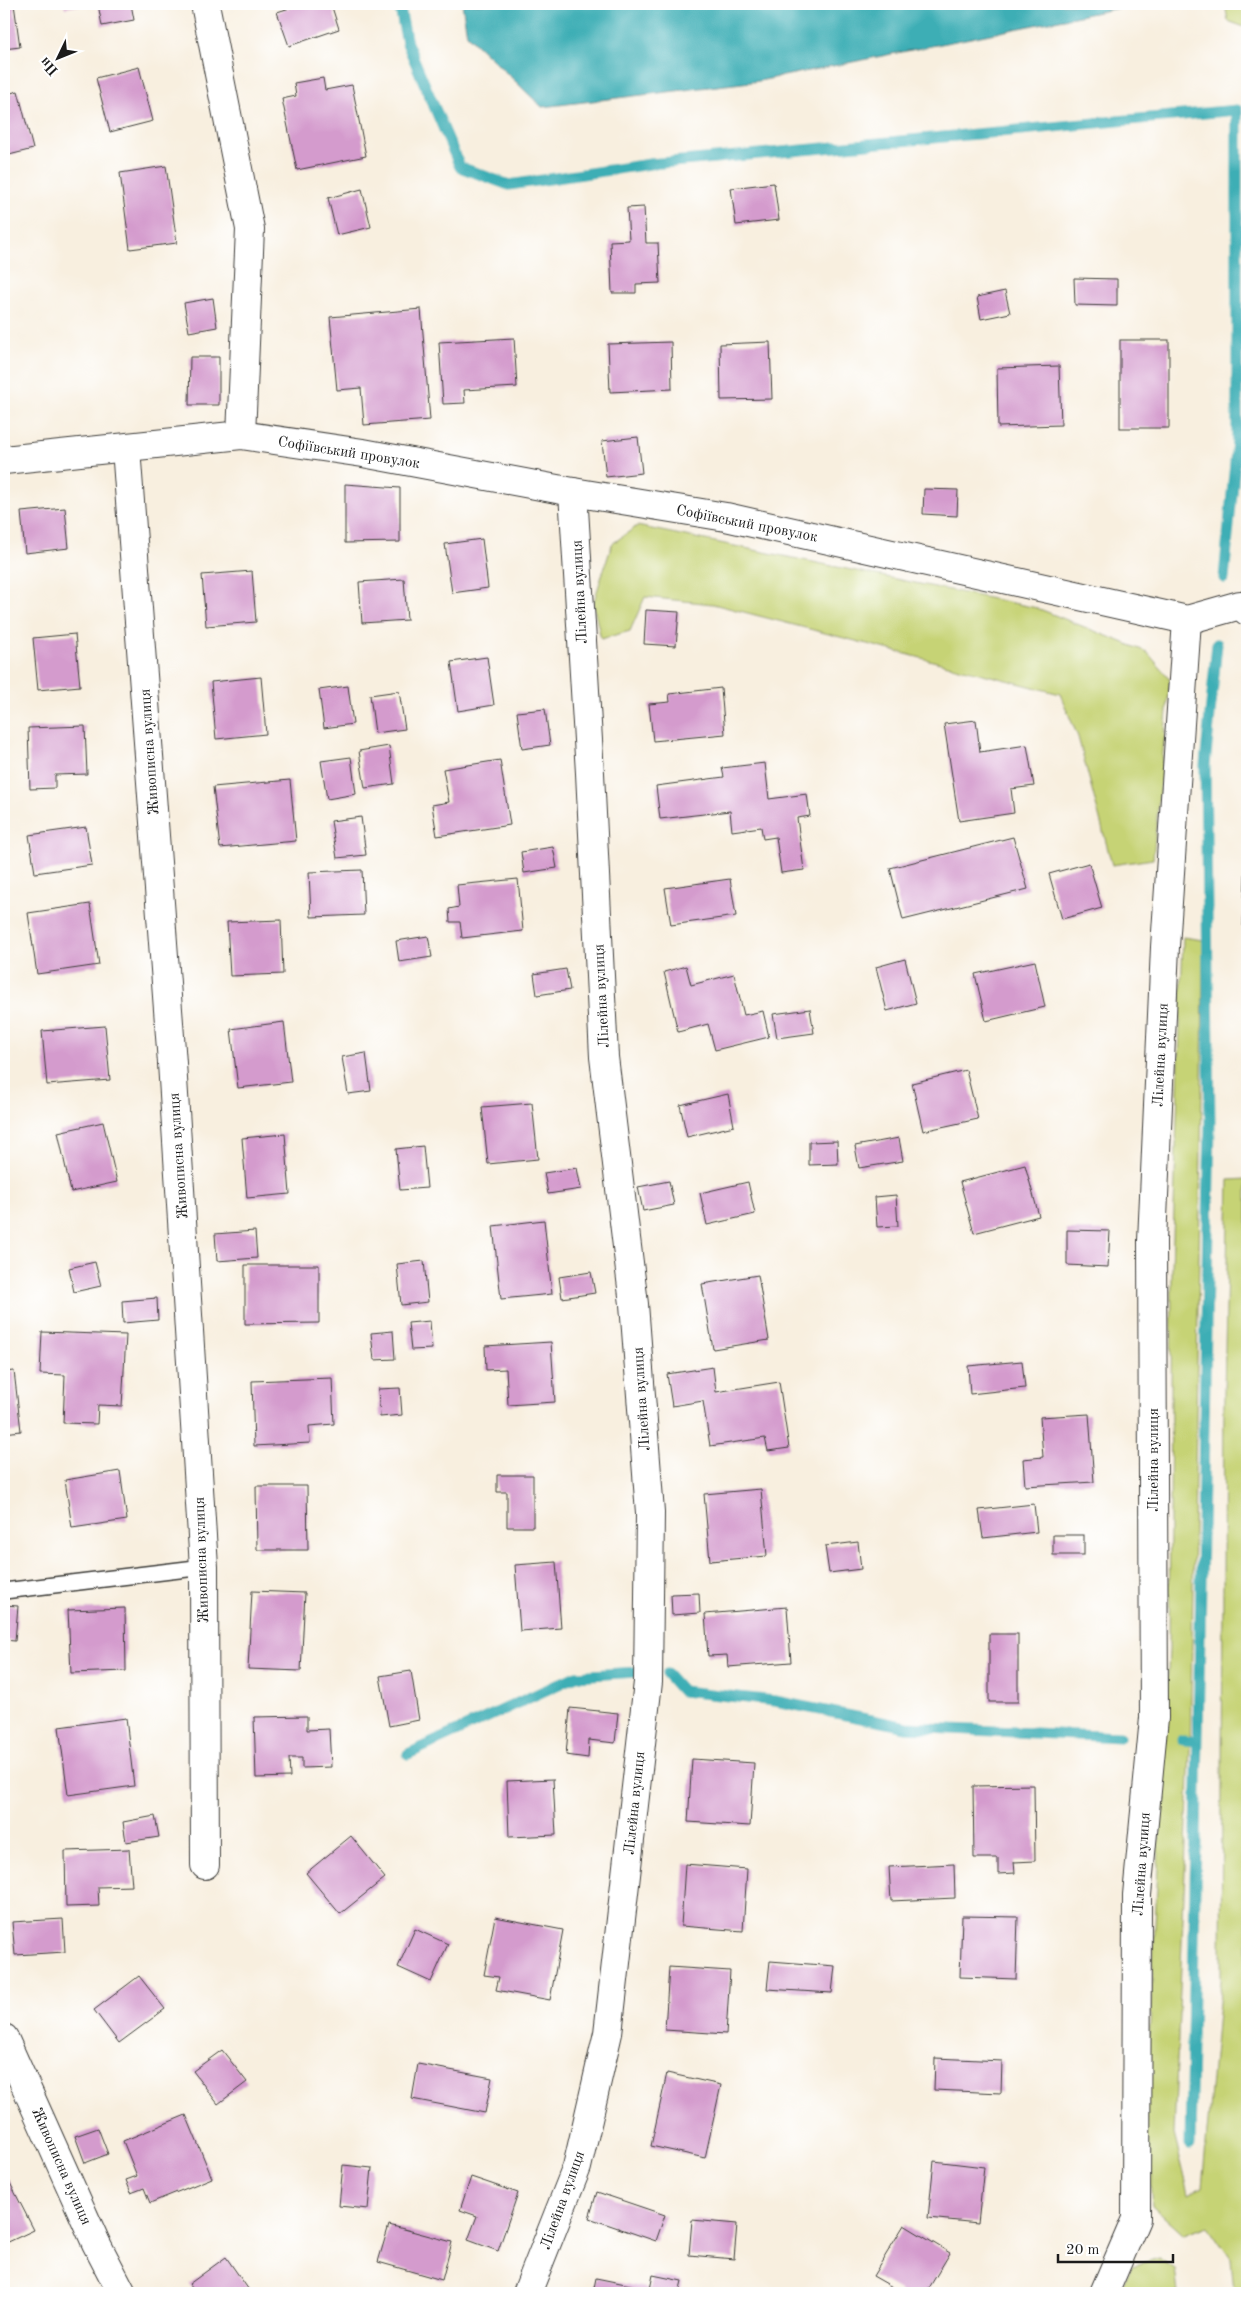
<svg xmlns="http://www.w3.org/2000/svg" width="1251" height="2297" font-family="'Old Standard TT',serif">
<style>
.green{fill:#c6d375;stroke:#717848}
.water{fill:#3caeb5;stroke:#2c6568}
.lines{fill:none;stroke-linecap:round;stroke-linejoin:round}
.stream{stroke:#3caeb5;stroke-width:11}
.building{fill:#d49bcd}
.service-casing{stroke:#3d3c39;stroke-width:18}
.minor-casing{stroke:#3d3c39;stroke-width:30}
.service{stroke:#fff;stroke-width:15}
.minor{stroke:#fff;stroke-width:28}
.labels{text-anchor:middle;stroke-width:4;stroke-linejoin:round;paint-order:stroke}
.street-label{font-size:15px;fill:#1c1c1c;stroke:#fff}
</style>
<rect width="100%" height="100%" fill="#fff"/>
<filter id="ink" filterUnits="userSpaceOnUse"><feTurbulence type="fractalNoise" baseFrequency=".02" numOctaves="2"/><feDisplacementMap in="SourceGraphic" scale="10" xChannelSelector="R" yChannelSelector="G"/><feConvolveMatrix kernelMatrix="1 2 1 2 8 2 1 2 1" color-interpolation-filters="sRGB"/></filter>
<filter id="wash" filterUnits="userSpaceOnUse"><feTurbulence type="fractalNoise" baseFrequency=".0096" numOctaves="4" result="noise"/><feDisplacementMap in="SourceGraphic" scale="20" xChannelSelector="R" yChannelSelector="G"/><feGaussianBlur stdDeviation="1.12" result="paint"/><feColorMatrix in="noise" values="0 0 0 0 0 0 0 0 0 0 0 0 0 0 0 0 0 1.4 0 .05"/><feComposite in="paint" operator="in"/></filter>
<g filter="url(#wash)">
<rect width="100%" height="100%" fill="#f8efdf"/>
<g class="green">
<polygon points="1225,4 1247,4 1247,28 1228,21"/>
<polygon points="637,526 1037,608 1147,652 1170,679 1153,859 1112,865 1078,737 1060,694 713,604 645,597 630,631 601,639 593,604 612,544"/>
<polygon points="1183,937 1203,940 1202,1092 1190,1750 1174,2134 1189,2194 1202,2187 1221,1980 1224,1393 1229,1180 1247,1179 1247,2293 1230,2293 1234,2291 1231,2259 1208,2226 1184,2235 1152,2206 1145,2121 1169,1650 1172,1268"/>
<polygon points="1159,2258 1175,2269 1178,2293 1119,2293 1132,2266"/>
</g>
<polygon class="water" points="462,4 1138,4 759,81 542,107 467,35"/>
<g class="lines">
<g class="stream">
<polyline points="399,4 407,43 460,167 509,185 650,164 1237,110 1237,441 1224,578"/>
<polyline points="667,1674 682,1691 775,1701 907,1727 1120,1737"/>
<polyline points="1183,1740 1197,1741"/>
<polyline points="408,1754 576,1676 636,1672"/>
<polyline points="1190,2145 1210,1122 1205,765 1217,644"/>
</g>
</g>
<g id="blocks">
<g class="building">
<polygon points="4,4 14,4 20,47 4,49"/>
<polygon points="64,4 82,4 82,5 65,8"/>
<polygon points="98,4 131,4 134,20 102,26"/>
<polygon points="303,4 331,4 339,29 289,46 277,12"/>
<polygon points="139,67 153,121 110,132 96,78"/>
<polygon points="323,78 325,90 352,85 366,156 297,170 282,99 296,96 294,83"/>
<polygon points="18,91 33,149 9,155 4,134 4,95"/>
<polygon points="166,166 177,243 130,249 120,173"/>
<polygon points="774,183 779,220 736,225 731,188"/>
<polygon points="362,189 371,227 337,235 328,198"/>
<polygon points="644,207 646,243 658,243 660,283 636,284 636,293 612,293 610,241 629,240 627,208"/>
<polygon points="1074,278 1117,279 1117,306 1075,305"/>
<polygon points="1005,291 1010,313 981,319 977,297"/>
<polygon points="213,298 217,327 189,332 184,303"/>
<polygon points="421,309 430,420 364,425 361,388 337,390 330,317"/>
<polygon points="514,338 517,387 464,390 465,403 443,404 439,342"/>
<rect x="1120" y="340" width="49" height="88"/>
<polygon points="671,342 672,389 610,392 608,344"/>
<polygon points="770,342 772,399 721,400 720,344"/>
<polygon points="190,357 219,357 219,405 189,405"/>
<polygon points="1059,366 1061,425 998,427 997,368"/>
<polygon points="638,437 642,473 606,477 602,441"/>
<polygon points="345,484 400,488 400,542 345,543"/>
<polygon points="924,489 958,490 957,516 923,514"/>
<polygon points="65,508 69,548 25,553 21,512"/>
<polygon points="482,539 488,588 452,593 445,544"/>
<polygon points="252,571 256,622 206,626 202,575"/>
<polygon points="404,579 407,620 362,623 359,582"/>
<polygon points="646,610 679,612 676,646 644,644"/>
<polygon points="75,634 80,686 38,690 33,638"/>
<polygon points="487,657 494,705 458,711 451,662"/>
<polygon points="261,677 266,734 216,739 211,682"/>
<polygon points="348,686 353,724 324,728 319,690"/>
<polygon points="721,688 725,734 653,741 649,704 670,702 669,694"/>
<polygon points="399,691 405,729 375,733 370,695"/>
<polygon points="545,709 550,745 522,749 517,712"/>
<polygon points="976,720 980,752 1027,745 1034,786 1011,789 1014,813 959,821 944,724"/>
<polygon points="85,726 87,774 55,775 55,788 30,789 28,728"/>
<polygon points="389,746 394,784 365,788 359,751"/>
<polygon points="351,757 356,794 327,799 321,761"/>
<polygon points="500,760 510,825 437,836 432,805 449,802 443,769"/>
<polygon points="765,763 769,799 807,794 810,816 797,818 804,870 781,873 776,837 763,839 761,827 732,831 730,811 660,819 656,786 724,777 722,768"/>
<polygon points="290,780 296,841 220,848 213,787"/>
<polygon points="361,817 366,855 337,858 331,821"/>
<polygon points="86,827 92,865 35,873 29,835"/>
<polygon points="1013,837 1028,889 903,920 890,868"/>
<polygon points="553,847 557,868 524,873 521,852"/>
<polygon points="1246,853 1247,853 1247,926 1243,926"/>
<polygon points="1089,863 1102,908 1062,919 1049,874"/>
<polygon points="362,870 364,915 311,917 309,872"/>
<polygon points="518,879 523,931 462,938 460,922 450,922 449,909 459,907 457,885"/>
<polygon points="730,879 736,916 671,925 665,888"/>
<polygon points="90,904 99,965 37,974 28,913"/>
<polygon points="281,920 283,974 230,976 227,922"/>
<polygon points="428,936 432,957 399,962 396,941"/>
<polygon points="905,959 916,1003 887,1011 876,967"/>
<polygon points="1035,961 1045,1007 986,1021 975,974"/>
<polygon points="686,966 691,985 734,974 744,1015 763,1011 769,1037 715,1050 708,1024 678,1032 664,972"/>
<polygon points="566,969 570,990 537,995 534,974"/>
<polygon points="810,1009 814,1033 777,1038 773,1014"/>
<polygon points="284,1022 291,1082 238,1088 231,1029"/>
<polygon points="105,1026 110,1080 47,1085 42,1031"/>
<polygon points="366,1053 371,1091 348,1094 342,1057"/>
<polygon points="966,1070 978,1119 923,1131 912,1083"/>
<polygon points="728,1094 734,1126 687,1137 680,1105"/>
<polygon points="532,1103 538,1159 488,1164 482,1107"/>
<polygon points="103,1122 117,1182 71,1192 58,1132"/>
<polygon points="285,1134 290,1194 247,1198 242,1138"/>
<polygon points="899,1138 903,1161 859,1168 855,1146"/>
<polygon points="837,1141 838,1164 809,1165 809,1142"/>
<polygon points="423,1146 427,1188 400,1190 396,1149"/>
<polygon points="1025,1165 1039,1216 974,1233 960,1182"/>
<polygon points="577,1168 581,1189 548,1194 544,1173"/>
<polygon points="669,1181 674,1205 643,1211 638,1187"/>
<polygon points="748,1182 755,1214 707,1225 700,1193"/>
<polygon points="896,1195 898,1226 877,1227 875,1197"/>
<polygon points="544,1220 552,1294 501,1299 493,1226"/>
<polygon points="1067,1230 1110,1231 1108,1267 1067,1265"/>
<polygon points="255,1231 257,1258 217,1261 215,1234"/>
<polygon points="424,1261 428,1302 401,1305 397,1264"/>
<polygon points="95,1262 101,1286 74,1292 69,1268"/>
<polygon points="245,1265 319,1265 319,1323 245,1324"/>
<polygon points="591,1272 595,1293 562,1298 559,1277"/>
<polygon points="758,1275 769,1340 713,1349 702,1284"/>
<polygon points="157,1298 158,1320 123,1323 122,1301"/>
<polygon points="430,1321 432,1349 411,1350 408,1323"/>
<polygon points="393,1331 395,1359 374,1360 371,1333"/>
<polygon points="42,1332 126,1335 122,1406 98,1405 97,1424 63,1423 65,1375 40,1374"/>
<polygon points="551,1342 555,1402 508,1405 506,1369 486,1370 485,1346"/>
<polygon points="1022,1361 1025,1388 970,1394 968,1366"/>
<polygon points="713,1367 716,1392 779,1382 789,1448 768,1451 765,1438 710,1446 703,1401 672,1406 667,1374"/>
<polygon points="14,1371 21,1431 4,1433 4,1372"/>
<polygon points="332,1378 334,1424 309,1426 310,1443 254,1446 252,1381"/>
<polygon points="400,1388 402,1415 380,1417 378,1389"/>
<polygon points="1089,1414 1094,1482 1025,1486 1023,1459 1043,1457 1040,1417"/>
<polygon points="120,1471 127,1520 72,1528 65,1480"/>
<polygon points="497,1475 533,1475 533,1527 507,1527 507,1492 497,1492"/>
<polygon points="256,1486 307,1486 308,1550 257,1550"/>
<polygon points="761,1489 767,1556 710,1561 704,1494"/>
<polygon points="1034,1504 1037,1532 983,1538 979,1510"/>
<rect x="1053" y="1535" width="31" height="20"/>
<polygon points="858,1542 861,1569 829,1573 825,1546"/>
<polygon points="556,1562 561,1628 520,1631 515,1565"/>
<polygon points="252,1591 305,1593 301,1671 248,1669"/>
<polygon points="699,1593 700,1613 672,1615 671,1594"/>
<polygon points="4,1605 18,1606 15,1641 4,1640"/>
<polygon points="787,1607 791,1662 728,1667 727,1655 708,1656 705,1614"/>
<polygon points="125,1608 126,1671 71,1673 68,1610"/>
<rect x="989" y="1634" width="29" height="68"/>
<polygon points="411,1671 419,1720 389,1726 380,1676"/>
<polygon points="570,1708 618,1713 615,1743 589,1740 588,1758 566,1755"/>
<polygon points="307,1716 307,1730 329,1729 331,1767 302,1768 302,1758 289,1758 290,1777 256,1778 254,1717"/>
<polygon points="126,1718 134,1786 68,1795 59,1727"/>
<polygon points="692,1759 754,1763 750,1826 688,1822"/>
<polygon points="553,1779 556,1835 509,1837 507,1781"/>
<polygon points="1034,1785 1035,1861 1014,1862 1015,1873 998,1874 998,1858 974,1858 973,1786"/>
<polygon points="155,1816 159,1837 126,1842 123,1822"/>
<polygon points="351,1836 385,1878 340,1914 306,1873"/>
<polygon points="129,1849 132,1886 98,1887 99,1906 66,1907 65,1851"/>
<polygon points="685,1864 747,1869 743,1931 681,1926"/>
<polygon points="954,1864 955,1898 891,1901 889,1867"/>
<polygon points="962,1916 1018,1917 1016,1979 960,1977"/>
<polygon points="495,1917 563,1930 550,2000 496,1990 499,1977 484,1975"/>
<polygon points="63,1919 65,1952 15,1955 12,1922"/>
<polygon points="415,1929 448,1944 431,1982 398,1967"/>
<polygon points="770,1961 835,1966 832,1993 767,1989"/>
<polygon points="669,1967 730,1971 726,2034 665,2030"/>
<polygon points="139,1976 165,2009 119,2043 94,2010"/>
<polygon points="222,2050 247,2082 218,2104 193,2071"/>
<polygon points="935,2058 1002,2061 1001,2093 934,2090"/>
<polygon points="418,2064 492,2078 485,2113 412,2099"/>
<polygon points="667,2073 721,2085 705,2158 651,2146"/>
<polygon points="186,2115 212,2178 150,2203 144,2188 131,2193 126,2180 137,2176 123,2141"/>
<polygon points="98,2128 108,2154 85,2163 75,2136"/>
<polygon points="934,2161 984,2167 978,2223 928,2218"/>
<polygon points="343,2165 372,2168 368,2209 339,2206"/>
<polygon points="471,2177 518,2193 498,2251 468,2240 477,2216 460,2210"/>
<polygon points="8,2179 34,2230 4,2244 4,2182"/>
<polygon points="597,2192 665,2215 656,2241 589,2218"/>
<polygon points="692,2220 737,2224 734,2259 689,2255"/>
<polygon points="389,2225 452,2242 442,2280 378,2262"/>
<polygon points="904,2225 950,2253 926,2293 903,2293 873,2276"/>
<polygon points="226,2257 251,2293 196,2293 189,2284"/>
<polygon points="653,2275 682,2281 679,2293 593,2293 596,2278 650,2289"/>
</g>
</g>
</g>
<g filter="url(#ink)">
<use href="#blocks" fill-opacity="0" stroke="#3d3c39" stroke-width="1"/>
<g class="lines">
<g class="service-casing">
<polyline id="service" points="4,1591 204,1567"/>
</g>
<g class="minor-casing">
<g id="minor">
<polyline points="205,4 250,229 241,435"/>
<polyline points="126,448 172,1063 204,1567 205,1865"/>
<polyline points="4,460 241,435 363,453 573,492 726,517 1187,620 1240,605 1247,611"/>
<polyline points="4,2038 96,2243 122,2293"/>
<polyline points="527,2293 577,2167 608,2033 648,1682 650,1513 634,1304 604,1057 590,773 573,492"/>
<polyline points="1104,2293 1136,2219 1137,1895 1154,1718 1152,1241 1165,947 1187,620"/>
</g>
</g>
<use href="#service" class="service"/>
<use href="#minor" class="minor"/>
</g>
</g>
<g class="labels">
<g class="street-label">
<text transform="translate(349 452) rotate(9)" y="5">Софіївський провулок</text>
<text transform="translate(747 523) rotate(11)" y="5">Софіївський провулок</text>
<text transform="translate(579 592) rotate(-93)" y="5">Лілейна вулиця</text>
<text transform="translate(149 752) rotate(-94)" y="5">Живописна вулиця</text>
<text transform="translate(601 996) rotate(-93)" y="5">Лілейна вулиця</text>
<text transform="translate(1160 1055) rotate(-87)" y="5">Лілейна вулиця</text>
<text transform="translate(178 1156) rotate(-94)" y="5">Живописна вулиця</text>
<text transform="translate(641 1399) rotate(-94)" y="5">Лілейна вулиця</text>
<text transform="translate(1153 1460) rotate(-90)" y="5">Лілейна вулиця</text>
<text transform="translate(201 1560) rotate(-92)" y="5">Живописна вулиця</text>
<text transform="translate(634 1803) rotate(-84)" y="5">Лілейна вулиця</text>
<text transform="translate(1141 1864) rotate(-86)" y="5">Лілейна вулиця</text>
<text transform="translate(62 2166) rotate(66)" y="5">Живописна вулиця</text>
<text transform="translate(562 2200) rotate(-70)" y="5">Лілейна вулиця</text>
</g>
</g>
<rect width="1251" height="2297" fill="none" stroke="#fff" stroke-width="20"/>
<g transform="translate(58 58) rotate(227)" stroke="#ffffff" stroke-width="4" paint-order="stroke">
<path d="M0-4L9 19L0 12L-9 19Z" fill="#1c1c1c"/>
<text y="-8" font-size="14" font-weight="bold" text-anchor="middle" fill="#1c1c1c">Пн</text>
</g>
<path d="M1058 2254v8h115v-8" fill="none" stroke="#1c1c1c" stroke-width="2.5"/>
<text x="1066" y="2254" font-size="15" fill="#1c1c1c" stroke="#ffffff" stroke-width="4" paint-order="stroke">20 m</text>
</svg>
